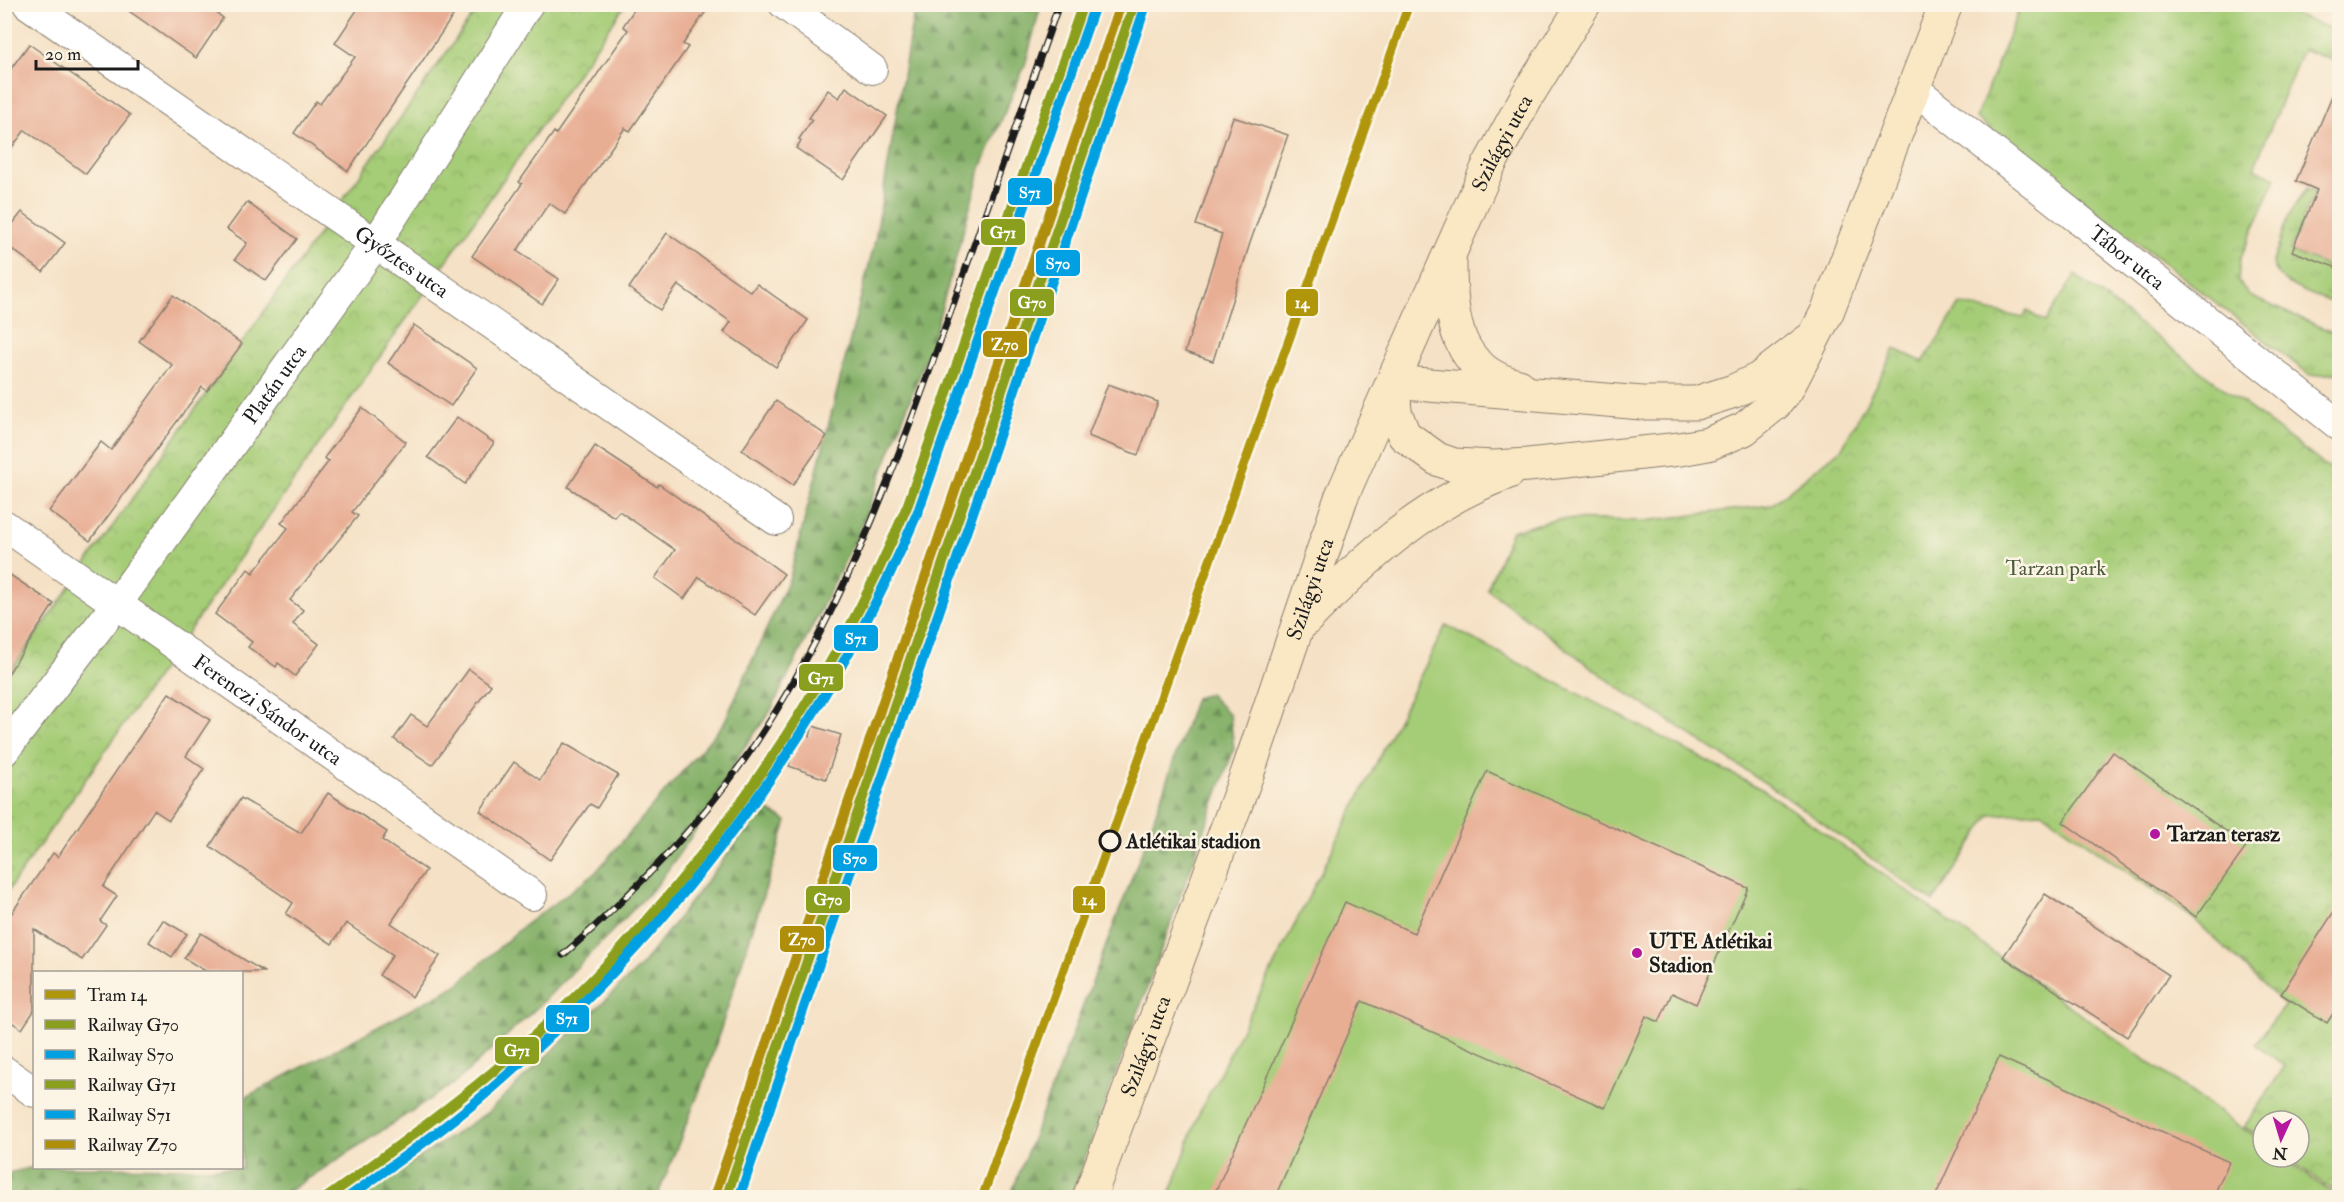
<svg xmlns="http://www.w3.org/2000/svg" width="2344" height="1202" font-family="'IM FELL Double Pica',serif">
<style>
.grass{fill:url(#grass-tufts);stroke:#607449;stroke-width:1.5}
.forest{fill:url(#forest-firs);stroke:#506642;stroke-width:1.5}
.park{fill:url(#park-crowns);stroke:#607449;stroke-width:1.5}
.garden{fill:#a5cc76;stroke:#607449;stroke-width:1.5}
.building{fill:#e8ae94}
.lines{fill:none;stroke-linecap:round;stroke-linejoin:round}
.street-casing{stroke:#887e70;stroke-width:32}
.secondary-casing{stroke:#887e70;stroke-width:35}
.street{stroke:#fff;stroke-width:30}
.secondary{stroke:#fae7c3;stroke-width:33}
.rail-casing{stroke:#1c1c1c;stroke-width:7}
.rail{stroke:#fcf5e5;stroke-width:4.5;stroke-dasharray:14;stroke-linecap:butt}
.rail-1-casing{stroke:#fcf5e5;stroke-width:15}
.rail-2-casing{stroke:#fcf5e5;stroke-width:15}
.rail-3-casing{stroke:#fcf5e5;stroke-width:15}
.rail-4-casing{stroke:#fcf5e5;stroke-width:15}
.rail-5-casing{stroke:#fcf5e5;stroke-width:15}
.rail-1{stroke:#8b9f1e;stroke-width:10}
.rail-2{stroke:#00a0e3;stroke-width:10}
.rail-3{stroke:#8b9f1e;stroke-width:10}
.rail-4{stroke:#00a0e3;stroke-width:10}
.rail-5{stroke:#af8e0a;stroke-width:10}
.tram-1-casing{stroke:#fcf5e5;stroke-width:14}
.tram-1{stroke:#b0960a;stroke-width:9}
.poi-dot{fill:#b5179e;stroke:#fcf5e5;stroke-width:2}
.stop-dot{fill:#fcf5e5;stroke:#1c1c1c;stroke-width:3}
.labels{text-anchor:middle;stroke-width:5;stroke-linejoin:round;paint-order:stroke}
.street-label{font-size:21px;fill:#1c1c1c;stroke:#fcf5e5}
.park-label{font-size:21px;fill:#4c5a3c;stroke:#fcf5e5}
.poi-label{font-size:21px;font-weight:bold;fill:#1c1c1c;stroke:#fcf5e5;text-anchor:start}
.stop-label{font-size:21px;font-weight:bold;fill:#1c1c1c;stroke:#fcf5e5;text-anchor:start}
.line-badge{stroke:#fcf5e5;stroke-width:2}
.badge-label{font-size:16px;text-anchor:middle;font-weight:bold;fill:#fff}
</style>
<defs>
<pattern id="grass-tufts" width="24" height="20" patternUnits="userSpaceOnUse" patternTransform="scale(1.5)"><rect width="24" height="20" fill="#a5cc76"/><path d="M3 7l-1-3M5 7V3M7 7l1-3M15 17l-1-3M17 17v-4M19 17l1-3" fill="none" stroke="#8daf66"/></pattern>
<pattern id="forest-firs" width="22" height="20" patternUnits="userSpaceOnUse" patternTransform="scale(1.5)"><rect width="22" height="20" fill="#84b067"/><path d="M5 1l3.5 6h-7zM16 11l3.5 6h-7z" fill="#6b8e54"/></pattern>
<pattern id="park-crowns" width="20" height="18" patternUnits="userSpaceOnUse" patternTransform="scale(1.5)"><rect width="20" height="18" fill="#a5cc76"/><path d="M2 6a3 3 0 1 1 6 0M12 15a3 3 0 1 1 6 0" fill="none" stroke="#8daf66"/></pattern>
</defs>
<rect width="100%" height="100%" fill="#fcf5e5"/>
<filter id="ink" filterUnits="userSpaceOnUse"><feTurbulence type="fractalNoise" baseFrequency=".0167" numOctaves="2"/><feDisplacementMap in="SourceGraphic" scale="12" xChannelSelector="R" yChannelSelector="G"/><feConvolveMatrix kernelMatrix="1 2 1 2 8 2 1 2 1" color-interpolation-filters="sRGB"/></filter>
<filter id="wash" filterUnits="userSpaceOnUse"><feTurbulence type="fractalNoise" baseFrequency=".008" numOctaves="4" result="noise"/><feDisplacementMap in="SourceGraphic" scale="24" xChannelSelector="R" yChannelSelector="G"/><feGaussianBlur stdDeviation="1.35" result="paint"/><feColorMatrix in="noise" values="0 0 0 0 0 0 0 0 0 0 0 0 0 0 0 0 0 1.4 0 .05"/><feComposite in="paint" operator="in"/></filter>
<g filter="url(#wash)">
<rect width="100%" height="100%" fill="#f5e1c5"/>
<g class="grass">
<polygon points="2021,4 2270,5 2339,32 2339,63 2303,49 2254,168 2276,178 2240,259 2238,281 2250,296 2339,335 2339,373 2310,375 1976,118"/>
<path d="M2307 188 2315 191 2290 251 2339 271V305C2319 296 2276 287 2273 262L2287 219Z"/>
</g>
<g class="forest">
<polygon points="915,5 1041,5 1025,65 981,168 931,345 860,530 770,712 741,752 702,821 657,885 540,1005 455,1083 280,1197 5,1197 4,1174 34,1167 242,1168 242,1099 457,985 521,928 595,873 724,723 790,577 875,241"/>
<polygon points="1209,694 1230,715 1234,749 1071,1197 1010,1197 1149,833 1195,698"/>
<polygon points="763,808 787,821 706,1075 657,1197 359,1197 487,1113 642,965"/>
</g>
<g class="park">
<polygon points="480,5 625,5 5,895 5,679"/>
<polygon points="2075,275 2339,476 2339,1191 2337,1193 2286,1157 2299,1157 2299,1121 2263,1121 2263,1140 2244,1127 2285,1066 2255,1044 2285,1005 2194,919 2042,812 1990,815 1933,902 1776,790 1623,691 1487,589 1512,531 1557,519 1645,521 1771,505 1842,448 1895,349 1923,362 1960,304 2023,318 2027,311 2045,322"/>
</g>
<polygon class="garden" points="1446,625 1765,791 2263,1143 2263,1157 2282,1157 2339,1198 1169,1198 1198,1116"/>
<g id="blocks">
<g class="building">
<polygon points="119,4 204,4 223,18 196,58"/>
<polygon points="361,4 461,4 348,171 294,133 316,101 320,104 355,57 335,43"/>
<polygon points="638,4 711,4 683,44 688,47 630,131 625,128 565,214 549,203 517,251 559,279 542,304 472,256 522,184 519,182 554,132 556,134 628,30 623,26"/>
<polygon points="29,44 130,115 86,174 25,130 4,158 4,78"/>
<polygon points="2340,77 2340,269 2292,251 2317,190 2296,181"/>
<polygon points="846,87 887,116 843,180 796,148 801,141 799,139 812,120 809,118 828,90 839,98"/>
<polygon points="1233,117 1288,135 1250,243 1213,361 1185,352 1222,234 1196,225"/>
<polygon points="247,202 297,239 266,281 235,259 247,243 227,229"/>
<polygon points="22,212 65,243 43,272 4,243 4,235"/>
<polygon points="667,233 751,292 757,284 808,320 776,367 724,332 731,322 678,285 660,310 629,288"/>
<polygon points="173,295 242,344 207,391 202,387 90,541 49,511 101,442 111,450 172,365 139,341"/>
<polygon points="414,325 477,368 451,406 388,363"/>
<polygon points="1108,384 1158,402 1138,455 1088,436"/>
<polygon points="776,401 827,436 793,485 742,450"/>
<polygon points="362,408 406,442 352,512 358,516 290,600 303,610 293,624 319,644 295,676 278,663 276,667 248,647 252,642 215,614 248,569 253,573 288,528 281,523 329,461 324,458"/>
<polygon points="457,417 494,443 465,484 428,457"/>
<polygon points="595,446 657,487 659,484 784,574 755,615 699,577 684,599 655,578 675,550 619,511 614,517 568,487"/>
<polygon points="4,571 54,604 4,680"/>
<polygon points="469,669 491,685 432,765 394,739 411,715 427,726"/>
<polygon points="169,693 210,720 186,756 204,769 169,820 154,810 103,887 117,896 100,921 106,925 82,960 34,929 34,1011 22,1029 4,1017 4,924 53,853 58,857"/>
<polygon points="813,726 841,735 826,779 789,766 801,733 810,736"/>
<polygon points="564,743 618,775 597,808 590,804 550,860 480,811 514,762 540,780"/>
<polygon points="2113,752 2247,846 2196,917 2063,822"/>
<polygon points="1487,771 1748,888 1696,1004 1672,993 1659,1022 1646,1016 1605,1108 1362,1001 1275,1197 1213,1197 1345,902 1414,933"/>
<polygon points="328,793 387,832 382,840 426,870 391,923 440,956 412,997 379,975 393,955 346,923 332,944 286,914 293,903 210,846 241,798 301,833"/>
<polygon points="2045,894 2169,975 2127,1037 2003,957"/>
<polygon points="2340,902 2340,1003 2327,1023 2281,994"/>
<polygon points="163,920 187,934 172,957 149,942"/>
<polygon points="201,933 264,972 207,972 184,958"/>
<polygon points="1999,1057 2229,1162 2213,1197 1935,1197"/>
</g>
</g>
</g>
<g filter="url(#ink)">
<use href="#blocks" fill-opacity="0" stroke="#887e70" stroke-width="1.5"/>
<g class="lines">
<g class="street-casing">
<g id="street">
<path id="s1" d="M28 4 776 520"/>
<polyline points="784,4 872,69"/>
<path id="s2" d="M1913 88 2340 426"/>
<path id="s3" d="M4 525 532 895"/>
<path id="s4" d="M4 751 118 602 376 243 528 4"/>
<polyline points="4,1071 34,1092"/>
</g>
</g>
<g class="secondary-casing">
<g id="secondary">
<path d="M1450 264C1450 318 1456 372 1519 386"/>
<polyline points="1393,382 1395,412 1404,435 1437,459 1454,465 1494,467 1528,465 1680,449 1708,444 1744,429 1775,404 1787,389 1827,312 1946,4"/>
<polyline points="1393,382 1642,403 1696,403 1734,391 1759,379 1808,341"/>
<path d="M1303 622C1364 559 1425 502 1509 472"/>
<path id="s5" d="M1089 1198 1249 769 1341 498 1488 167 1527 96 1584 4"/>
</g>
</g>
<use href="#street" class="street"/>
<use href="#secondary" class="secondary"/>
<g class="rail-casing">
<path id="rail" d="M563 955C633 894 698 827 751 750 841 617 895 469 948 319 985 214 1022 109 1059 4"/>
</g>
<use href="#rail" class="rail"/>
<g class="rail-1-casing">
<polyline id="rail-1" points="726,1198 1134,4"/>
</g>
<g class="rail-2-casing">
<polyline id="rail-2" points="739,1198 1145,8"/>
</g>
<g class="rail-3-casing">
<path id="rail-3" d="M326 1198C384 1157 441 1115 495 1070 672 921 819 717 908 504L1083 4"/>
</g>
<g class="rail-4-casing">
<path id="rail-4" d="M347 1198C401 1159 456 1121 506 1076 683 918 827 727 919 509L1094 8"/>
</g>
<g class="rail-5-casing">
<polyline id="rail-5" points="715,1194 1121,4"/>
</g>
<use href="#rail-1" class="rail-1"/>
<use href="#rail-2" class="rail-2"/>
<use href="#rail-3" class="rail-3"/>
<use href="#rail-4" class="rail-4"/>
<use href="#rail-5" class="rail-5"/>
<g class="tram-1-casing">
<polyline id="tram-1" points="982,1198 1409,4"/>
</g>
<use href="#tram-1" class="tram-1"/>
</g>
</g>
<g class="poi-dot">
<circle cx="2155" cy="834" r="6"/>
<circle cx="1637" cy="953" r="6"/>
</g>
<circle class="stop-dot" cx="1110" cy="841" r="10"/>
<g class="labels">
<g class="street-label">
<text dy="7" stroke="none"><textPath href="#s5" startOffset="1134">Szilágyi utca</textPath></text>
<text dy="7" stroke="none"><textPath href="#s2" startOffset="273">Tábor utca</textPath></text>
<text dy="7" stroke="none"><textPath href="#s1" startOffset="454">Győztes utca</textPath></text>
<text dy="7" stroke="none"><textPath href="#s4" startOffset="456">Platán utca</textPath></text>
<text dy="7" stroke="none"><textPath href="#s5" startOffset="648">Szilágyi utca</textPath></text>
<text dy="7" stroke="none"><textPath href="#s3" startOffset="322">Ferenczi Sándor utca</textPath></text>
<text dy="7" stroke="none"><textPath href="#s5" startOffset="162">Szilágyi utca</textPath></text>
</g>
<g class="park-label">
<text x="2056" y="575">Tarzan park</text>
</g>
<g class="poi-label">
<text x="2167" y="841">Tarzan terasz</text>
<text x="1649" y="948">UTE Atlétikai<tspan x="1649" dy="24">Stadion</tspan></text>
</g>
<g class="stop-label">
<text x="1126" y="848">Atlétikai stadion</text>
</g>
</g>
<g class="line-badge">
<rect x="1007" y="177" width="46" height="29" rx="6" fill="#00a0e3"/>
<rect x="980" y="218" width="46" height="28" rx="6" fill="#8b9f1e"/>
<rect x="1035" y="249" width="46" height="28" rx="6" fill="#00a0e3"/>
<rect x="1009" y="288" width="46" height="29" rx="6" fill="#8b9f1e"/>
<rect x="1285" y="288" width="34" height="29" rx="6" fill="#b0960a"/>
<rect x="982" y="330" width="46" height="28" rx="6" fill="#af8e0a"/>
<rect x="833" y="624" width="46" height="28" rx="6" fill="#00a0e3"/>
<rect x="798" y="663" width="46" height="29" rx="6" fill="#8b9f1e"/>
<rect x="832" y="844" width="46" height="28" rx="6" fill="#00a0e3"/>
<rect x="805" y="885" width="46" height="29" rx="6" fill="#8b9f1e"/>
<rect x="1072" y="885" width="34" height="29" rx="6" fill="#b0960a"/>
<rect x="779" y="925" width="46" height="28" rx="6" fill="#af8e0a"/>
<rect x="545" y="1004" width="45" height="29" rx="6" fill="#00a0e3"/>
<rect x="494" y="1036" width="46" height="29" rx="6" fill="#8b9f1e"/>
</g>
<g class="badge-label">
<text x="1030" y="198">S71</text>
<text x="1003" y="238">G71</text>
<text x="1058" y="269">S70</text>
<text x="1032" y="308">G70</text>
<text x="1302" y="308">14</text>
<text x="1005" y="350">Z70</text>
<text x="856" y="644">S71</text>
<text x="821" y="684">G71</text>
<text x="855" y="864">S70</text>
<text x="828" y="905">G70</text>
<text x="1089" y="905">14</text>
<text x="802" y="945">Z70</text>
<text x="567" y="1024">S71</text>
<text x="517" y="1056">G71</text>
</g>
<rect width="2344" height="1202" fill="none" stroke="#fcf5e5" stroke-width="24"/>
<rect x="33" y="971" width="210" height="198" fill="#fcf5e5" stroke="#a29e95" stroke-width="1.5"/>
<rect x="45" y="990" width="30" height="9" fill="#b0960a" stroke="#a29e95" stroke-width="1.5"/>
<text x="87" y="1001" font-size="18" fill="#1c1c1c">Tram 14</text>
<rect x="45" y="1020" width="30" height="9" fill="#8b9f1e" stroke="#a29e95" stroke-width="1.5"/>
<text x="87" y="1031" font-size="18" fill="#1c1c1c">Railway G70</text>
<rect x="45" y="1050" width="30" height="9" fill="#00a0e3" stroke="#a29e95" stroke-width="1.5"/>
<text x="87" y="1061" font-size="18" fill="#1c1c1c">Railway S70</text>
<rect x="45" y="1080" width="30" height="9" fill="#8b9f1e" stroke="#a29e95" stroke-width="1.5"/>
<text x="87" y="1091" font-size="18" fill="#1c1c1c">Railway G71</text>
<rect x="45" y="1110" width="30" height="9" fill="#00a0e3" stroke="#a29e95" stroke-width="1.5"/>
<text x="87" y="1121" font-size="18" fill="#1c1c1c">Railway S71</text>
<rect x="45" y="1140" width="30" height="9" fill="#af8e0a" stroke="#a29e95" stroke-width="1.5"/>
<text x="87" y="1151" font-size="18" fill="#1c1c1c">Railway Z70</text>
<g transform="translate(2281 1139) rotate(184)"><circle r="28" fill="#fcf5e5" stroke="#a29e95" stroke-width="1.5"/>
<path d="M0-4.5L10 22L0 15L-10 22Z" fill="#b5179e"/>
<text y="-9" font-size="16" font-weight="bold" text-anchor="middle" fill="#1c1c1c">N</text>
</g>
<path d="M36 60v9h102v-9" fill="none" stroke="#1c1c1c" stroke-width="3"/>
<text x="45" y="60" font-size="18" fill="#1c1c1c" stroke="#fcf5e5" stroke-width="4.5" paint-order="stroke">20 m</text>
</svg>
